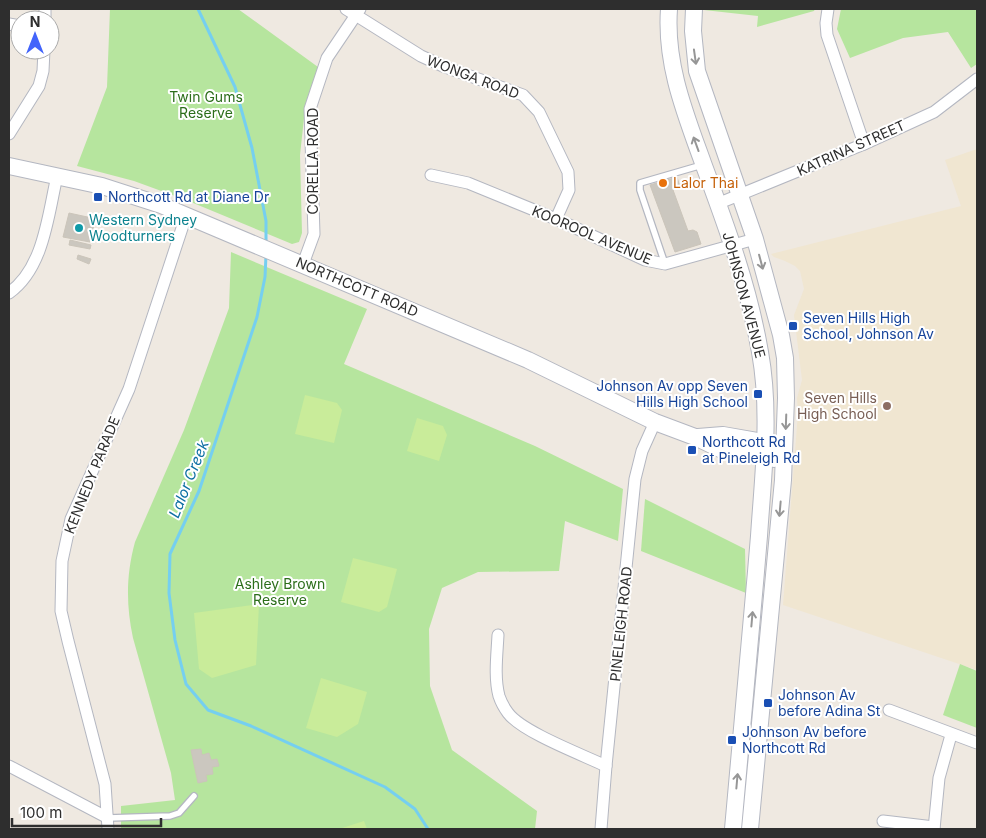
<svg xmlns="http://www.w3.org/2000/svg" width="986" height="838" font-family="Inter,sans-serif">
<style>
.education{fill:#f0e6d1}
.green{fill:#b6e59e}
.pitch{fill:#c9ec9a}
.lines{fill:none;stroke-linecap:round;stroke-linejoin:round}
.stream{stroke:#75cff0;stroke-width:3}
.building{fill:#cbc7bf;stroke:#cbc5ba}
.lane-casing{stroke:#b4b7c1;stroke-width:8}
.street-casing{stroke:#b4b7c1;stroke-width:13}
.secondary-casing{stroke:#b4b7c1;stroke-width:18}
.lane{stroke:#fff;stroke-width:5.5}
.street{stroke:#fff;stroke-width:11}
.secondary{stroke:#fff;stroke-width:16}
.oneway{stroke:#969696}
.food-dot{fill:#e8710a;stroke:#fff;stroke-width:2}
.transit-dot{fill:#1a4fb4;stroke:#fff;stroke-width:2}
.culture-dot{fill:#0f9aa8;stroke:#fff;stroke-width:2}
.education-dot{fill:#8d6e63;stroke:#fff;stroke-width:2}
.labels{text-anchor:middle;stroke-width:4;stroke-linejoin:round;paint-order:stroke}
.street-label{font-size:14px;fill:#2e2e2e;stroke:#fff}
.park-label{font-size:14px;fill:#2c6e1b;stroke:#fff}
.food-label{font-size:14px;fill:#c56008;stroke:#fff;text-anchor:start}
.transit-label{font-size:14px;fill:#164399;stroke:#fff;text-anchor:start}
.culture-label{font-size:14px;fill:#0d838f;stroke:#fff;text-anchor:start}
.education-label{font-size:14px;fill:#785e54;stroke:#fff;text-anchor:end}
.water-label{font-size:15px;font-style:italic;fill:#0d6fa3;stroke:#fff}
</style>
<rect width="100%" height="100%" fill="#efe9e1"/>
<polygon class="education" points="977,149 977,670 783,605 798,413 797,398 802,380 794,315 804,289 800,271 795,266 785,261 774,257 771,254 961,206 945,160"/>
<g class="green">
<polygon points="110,9 238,9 318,67 305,109 300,155 302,233 299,242 292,244 186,200 134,181 77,166 107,87"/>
<polygon points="705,9 815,9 814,11 757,27 758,16 704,10"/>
<polygon points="841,9 977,9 977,64 971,68 948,32 903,38 850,58 837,29"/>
<path d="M231 252 367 309 344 364 535 446 623 489 618 541 565 521 559 571 478 572 442 588 429 629 430 686 452 750 537 811 535 829H121V806L175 800 171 773 133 638C126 605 126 575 135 542L184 430 229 308Z"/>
<polygon points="645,499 745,549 746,593 641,551"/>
<polygon points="960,664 977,671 977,728 943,715"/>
</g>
<g class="pitch">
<polygon points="305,395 337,403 342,410 334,443 295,434"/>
<polygon points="417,418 443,426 447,435 439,461 407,451"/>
<polygon points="353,558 397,569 387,607 379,612 341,602"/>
<polygon points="259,604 256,665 212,678 199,669 194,613"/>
<polygon points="321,678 367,692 358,724 337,737 306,728"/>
<polygon points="364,821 367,829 339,829"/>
</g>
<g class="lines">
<g class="stream">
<polyline points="198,9 235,87 252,148 266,221 266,243"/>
<polyline points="266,255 265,277 257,317 199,491 170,554 169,593 175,640 186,684 208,710 251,726 385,787 415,809 428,829"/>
</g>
</g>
<g class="building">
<polygon points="677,177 680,187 673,190 688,231 693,230 697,232 701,244 675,252 650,185"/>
<polygon points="69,213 92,218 92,219 95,220 90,242 63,237"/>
<polygon points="70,240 91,245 90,249 69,245"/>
<polygon points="78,255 91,259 89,264 77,259"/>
<polygon points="201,749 202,755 209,753 211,760 217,759 219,766 212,767 213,774 206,775 207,781 198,783 191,750"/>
</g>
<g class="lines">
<g class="lane-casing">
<g id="lane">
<polyline points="665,264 640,190 640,183 702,165"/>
<polyline points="108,818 170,816 179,813 194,796"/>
</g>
</g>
<g class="street-casing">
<g id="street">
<polyline points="346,9 421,56 445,67 523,95 539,112 568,172 569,190 556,219"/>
<polyline points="828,9 826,23 827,35 864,144"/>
<polyline points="45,20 45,9"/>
<polyline points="9,24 20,26"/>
<polyline points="9,134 39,86 43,71 44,50"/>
<polyline points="431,175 468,183 556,219 645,260 665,264 755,239"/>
<polyline points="717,204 864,144 934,112 977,79"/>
<polyline points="303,264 314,234 310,109 327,58 360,9"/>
<path d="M9 293C44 268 48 215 57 176"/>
<path d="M498 635C497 655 494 677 499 696 501 702 505 709 508 713 522 732 583 755 606 766"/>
<polyline points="889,710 977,743"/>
<polyline points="9,766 108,818"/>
<polyline points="883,821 934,827"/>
<polyline points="108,829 105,784 68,641 61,611 62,561 71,519 129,389 186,216"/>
<polyline points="601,829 606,766 635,479 642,451 655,422"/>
<polyline points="934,829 939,778 951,735"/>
</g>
</g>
<g class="secondary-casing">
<g id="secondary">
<path d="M669 9C665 64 685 113 703 163 726 225 749 287 760 352 771 413 763 475 759 536 751 634 741 732 733 829"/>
<polyline points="694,9 693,31 697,71 755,239 781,335 785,358 786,398 783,480 750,829"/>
<polyline points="9,166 102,186 161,205 528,360 655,422 695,437 720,449 774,459"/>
<polyline points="698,437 723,435 775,444"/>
</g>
</g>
<use href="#lane" class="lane"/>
<use href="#street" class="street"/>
<use href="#secondary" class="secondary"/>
</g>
<defs><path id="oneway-shaft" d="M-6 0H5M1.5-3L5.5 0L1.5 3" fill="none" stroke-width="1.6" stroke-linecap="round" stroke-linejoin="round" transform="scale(1.25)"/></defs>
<g class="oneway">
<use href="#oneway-shaft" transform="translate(695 57) rotate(82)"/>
<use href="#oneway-shaft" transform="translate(696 144) rotate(-110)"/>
<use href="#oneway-shaft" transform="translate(761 262) rotate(75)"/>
<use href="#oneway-shaft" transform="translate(786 422) rotate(92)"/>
<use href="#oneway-shaft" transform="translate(780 509) rotate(95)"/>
<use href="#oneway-shaft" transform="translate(752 619) rotate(-85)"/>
<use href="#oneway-shaft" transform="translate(737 781) rotate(-85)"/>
</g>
<circle class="food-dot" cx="663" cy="183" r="5"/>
<g class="transit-dot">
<rect x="93" y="192" width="10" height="10" rx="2.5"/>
<rect x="788" y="321" width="10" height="10" rx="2.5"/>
<rect x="753" y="389" width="10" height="10" rx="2.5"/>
<rect x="687" y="445" width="10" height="10" rx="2.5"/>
<rect x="763" y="698" width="10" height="10" rx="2.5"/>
<rect x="727" y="735" width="10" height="10" rx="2.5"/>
</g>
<circle class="culture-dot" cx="79" cy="228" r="5"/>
<circle class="education-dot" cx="887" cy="406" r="5"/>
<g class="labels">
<g class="street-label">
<text transform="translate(473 77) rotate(21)" y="5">WONGA ROAD</text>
<text transform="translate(851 148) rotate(-24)" y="5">KATRINA STREET</text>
<text transform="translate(313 161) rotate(-90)" y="5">CORELLA ROAD</text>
<text transform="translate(592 235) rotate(23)" y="5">KOOROOL AVENUE</text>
<text transform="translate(357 287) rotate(23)" y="5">NORTHCOTT ROAD</text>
<text transform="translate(744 295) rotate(75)" y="5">JOHNSON AVENUE</text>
<text transform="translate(92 475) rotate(-68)" y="5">KENNEDY PARADE</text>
<text transform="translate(621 624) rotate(-84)" y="5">PINELEIGH ROAD</text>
</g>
<g class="park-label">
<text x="206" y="102">Twin Gums<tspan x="206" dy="16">Reserve</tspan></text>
<text x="280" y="589">Ashley Brown<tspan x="280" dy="16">Reserve</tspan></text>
</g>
<g class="food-label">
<text x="673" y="188">Lalor Thai</text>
</g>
<g class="transit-label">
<text x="108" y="202">Northcott Rd at Diane Dr</text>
<text x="803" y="323">Seven Hills High<tspan x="803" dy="16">School, Johnson Av</tspan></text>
<text x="748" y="391" text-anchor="end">Johnson Av opp Seven<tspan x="748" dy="16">Hills High School</tspan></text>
<text x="702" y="447">Northcott Rd<tspan x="702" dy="16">at Pineleigh Rd</tspan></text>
<text x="778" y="700">Johnson Av<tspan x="778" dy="16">before Adina St</tspan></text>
<text x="742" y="737">Johnson Av before<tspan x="742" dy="16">Northcott Rd</tspan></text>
</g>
<g class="culture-label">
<text x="89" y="225">Western Sydney<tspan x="89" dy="16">Woodturners</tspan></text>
</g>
<g class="education-label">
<text x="877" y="403">Seven Hills<tspan x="877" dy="16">High School</tspan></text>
</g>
<g class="water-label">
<text transform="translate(189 479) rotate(-68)" y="5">Lalor Creek</text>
</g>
</g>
<rect width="986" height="838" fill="none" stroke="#2e2e2e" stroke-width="20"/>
<g transform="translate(35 35)"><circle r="24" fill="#ffffff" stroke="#ababab"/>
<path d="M0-4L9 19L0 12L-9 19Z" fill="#4264fb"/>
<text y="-8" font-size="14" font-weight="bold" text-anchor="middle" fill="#2e2e2e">N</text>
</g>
<path d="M12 818v8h149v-8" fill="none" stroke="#2e2e2e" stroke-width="2.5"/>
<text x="20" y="818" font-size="15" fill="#2e2e2e" stroke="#ffffff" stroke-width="4" paint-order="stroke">100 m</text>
</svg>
